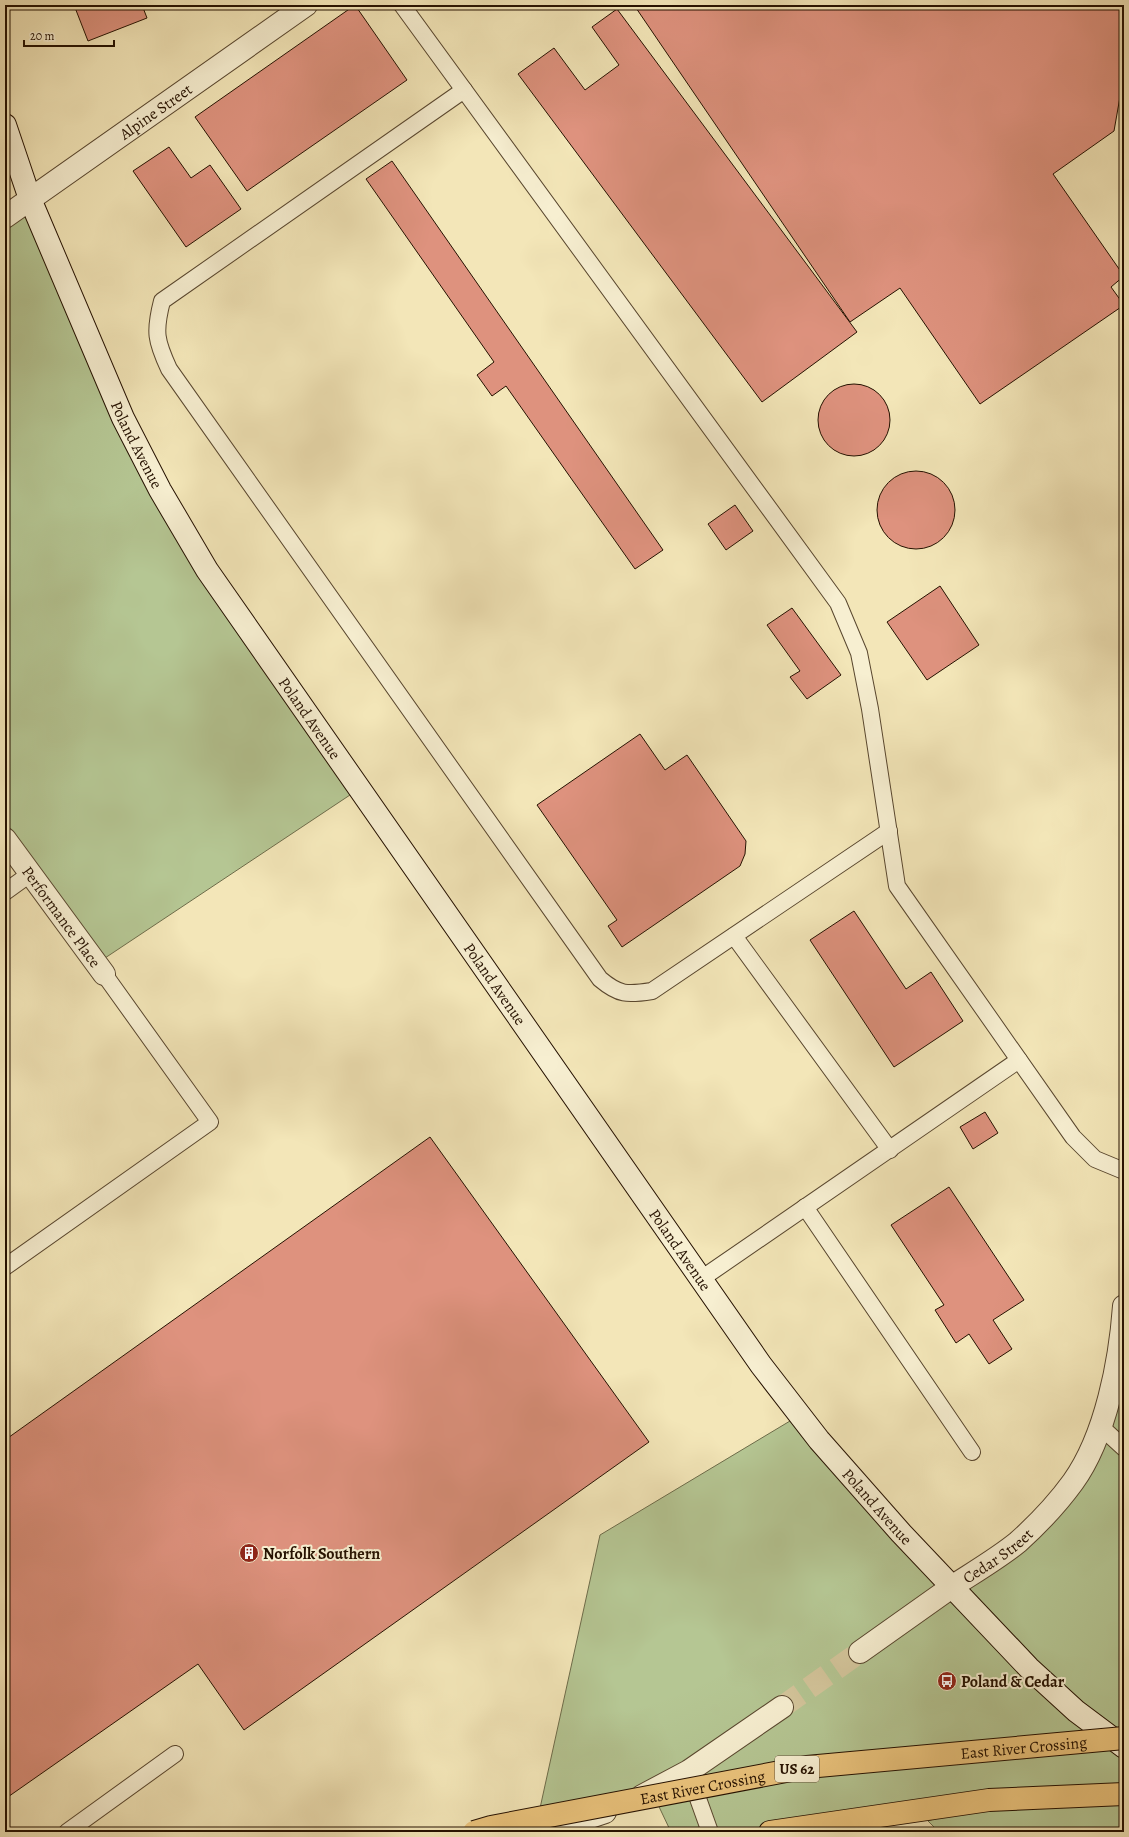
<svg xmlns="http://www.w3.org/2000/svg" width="1129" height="1837" font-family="Alegreya,serif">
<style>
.green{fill:#b5c693;stroke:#6d6c4a}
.building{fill:#de927e;stroke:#251100}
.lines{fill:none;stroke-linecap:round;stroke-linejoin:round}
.minor-tunnel{stroke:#d4c69c;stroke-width:22;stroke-dasharray:22 11;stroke-linecap:butt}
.service-casing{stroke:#58462e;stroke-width:18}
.minor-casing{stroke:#58462e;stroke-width:24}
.tertiary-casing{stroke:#58462e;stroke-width:24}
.secondary-casing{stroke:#251100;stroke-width:24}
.motorway-casing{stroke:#251100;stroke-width:24}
.service{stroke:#f7efd1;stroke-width:16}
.minor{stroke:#f7efd1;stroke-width:22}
.tertiary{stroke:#f7efd1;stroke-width:22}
.secondary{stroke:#f7efd1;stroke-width:22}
.motorway{stroke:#eac37c;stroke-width:22}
.motorway-bridge-casing{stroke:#251100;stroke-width:24;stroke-linecap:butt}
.motorway-bridge{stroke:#eac37c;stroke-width:22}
.labels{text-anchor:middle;stroke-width:4;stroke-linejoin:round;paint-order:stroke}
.shield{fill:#f7efd1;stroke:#64543f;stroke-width:1}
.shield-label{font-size:15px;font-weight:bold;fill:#251100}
.street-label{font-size:16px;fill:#251100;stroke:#f7efd1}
.poi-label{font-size:16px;font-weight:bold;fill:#251100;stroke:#f7efd1;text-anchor:start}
</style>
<rect width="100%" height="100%" fill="#f3e6b8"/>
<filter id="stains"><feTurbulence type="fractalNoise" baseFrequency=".005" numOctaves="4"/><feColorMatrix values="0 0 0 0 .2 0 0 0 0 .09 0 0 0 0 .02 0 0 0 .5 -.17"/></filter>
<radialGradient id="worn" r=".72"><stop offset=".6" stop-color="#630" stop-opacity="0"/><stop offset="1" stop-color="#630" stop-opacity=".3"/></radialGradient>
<g class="green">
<polygon points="30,199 123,418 359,789 96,964 5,839 5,217"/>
<polygon points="1124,1306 1124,1832 939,1832 928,1821 986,1801 770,1832 671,1832 652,1792 535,1831 600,1535 800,1415 953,1586 1006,1550 1089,1454"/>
</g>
<g class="building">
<polygon points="74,5 142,5 147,18 88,41"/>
<polygon points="355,5 407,80 247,191 195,117"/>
<polygon points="634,5 1124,5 1124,74 1114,131 1053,174 1124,276 1111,287 1124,305 980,404 900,288 850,322"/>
<polygon points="617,9 857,332 762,402 518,74 554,48 585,90 619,65 592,27"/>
<polygon points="169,147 191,178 210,165 241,209 186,247 133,171"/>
<polygon points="392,161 663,550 635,569 506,386 492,396 477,375 494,362 366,179"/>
<circle cx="854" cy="420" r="36"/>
<circle cx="916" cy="510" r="39"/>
<polygon points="735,505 753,531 726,550 708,524"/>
<polygon points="940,586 979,645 927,680 887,622"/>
<polygon points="792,608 841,675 807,699 790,677 800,671 767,625"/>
<polygon points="640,734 665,770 687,755 746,841 745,854 740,866 622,947 608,926 617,920 537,805"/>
<polygon points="854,911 906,989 931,972 963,1021 894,1067 810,940"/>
<polygon points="985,1112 998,1133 973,1149 960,1127"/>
<polygon points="430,1137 649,1442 244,1730 198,1664 5,1799 5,1440"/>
<polygon points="949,1187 1024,1300 993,1320 1012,1349 989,1364 969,1334 956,1343 935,1310 944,1305 891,1225"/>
</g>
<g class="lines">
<polyline class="minor-tunnel" points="782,1707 860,1652"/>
<g class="service-casing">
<g id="service">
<polyline points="402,5 838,603 859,653 870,709 897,886 1073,1137 1095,1159 1124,1171"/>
<path d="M464 90 162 301C154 332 156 341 169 369L600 979C619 995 627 995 652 991L889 831"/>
<polyline points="5,892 30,874"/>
<polyline points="734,936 890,1150"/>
<polyline points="805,1207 972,1452"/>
<polyline points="5,1267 210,1122 104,974"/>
<polyline points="701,1279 1019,1060"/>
<polyline points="1100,1426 1124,1448"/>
<polyline points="691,1779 710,1832"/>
<polyline points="67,1832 175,1754"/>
</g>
</g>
<g class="minor-casing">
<g id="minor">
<path id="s1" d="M5 217 306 5"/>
<path id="s2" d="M5 839 104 974"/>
<polyline points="860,1652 953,1586"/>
<polyline points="642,1796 689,1771 782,1707"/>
<polyline points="535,1831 572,1823 605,1812"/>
</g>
</g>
<g class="tertiary-casing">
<g id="tertiary">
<path id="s3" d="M953 1586C973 1573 1000 1557 1018 1542 1038 1524 1057 1504 1073 1482 1106 1436 1120 1361 1124 1306"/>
</g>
</g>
<g class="secondary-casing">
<g id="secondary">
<path id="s4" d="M5 125 30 199 123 418 160 490 207 570 761 1365 819 1440 901 1533 1029 1668 1076 1711 1124 1747"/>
</g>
</g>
<g class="motorway-casing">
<polyline id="motorway" points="770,1832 989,1800 1124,1794"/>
</g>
<use href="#service" class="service"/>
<use href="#minor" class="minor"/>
<use href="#tertiary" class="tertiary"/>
<use href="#secondary" class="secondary"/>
<use href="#motorway" class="motorway"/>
<g class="motorway-bridge-casing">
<g id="motorway-bridge">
<path id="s5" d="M474 1832 491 1827 807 1767 1124 1738"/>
</g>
</g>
<use href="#motorway-bridge" class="motorway-bridge"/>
</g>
<defs>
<g id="building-disc" transform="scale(1)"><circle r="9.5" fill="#8f2418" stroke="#f7efd1"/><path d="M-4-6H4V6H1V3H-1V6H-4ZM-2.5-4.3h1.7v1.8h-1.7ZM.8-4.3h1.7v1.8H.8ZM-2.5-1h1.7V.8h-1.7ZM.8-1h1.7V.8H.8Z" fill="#fff"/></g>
<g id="bus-disc" transform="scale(1)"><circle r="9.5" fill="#8f2418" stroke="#f7efd1"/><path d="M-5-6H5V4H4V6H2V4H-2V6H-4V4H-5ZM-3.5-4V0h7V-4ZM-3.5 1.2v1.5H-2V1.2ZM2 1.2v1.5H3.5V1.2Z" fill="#fff"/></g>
</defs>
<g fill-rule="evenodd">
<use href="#building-disc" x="249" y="1553"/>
<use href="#bus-disc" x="947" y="1681"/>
</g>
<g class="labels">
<rect class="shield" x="775" y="1756" width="44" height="26" rx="3"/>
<g class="shield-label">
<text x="797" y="1774">US 62</text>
</g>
<g class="street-label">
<text dy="6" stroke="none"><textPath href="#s1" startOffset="184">Alpine Street</textPath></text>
<text dy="6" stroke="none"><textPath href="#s4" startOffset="346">Poland Avenue</textPath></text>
<text dy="6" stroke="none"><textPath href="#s4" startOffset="670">Poland Avenue</textPath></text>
<text dy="6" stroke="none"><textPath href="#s2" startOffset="96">Performance Place</textPath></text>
<text dy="6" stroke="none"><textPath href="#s4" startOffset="994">Poland Avenue</textPath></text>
<text dy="6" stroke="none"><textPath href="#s4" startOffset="1318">Poland Avenue</textPath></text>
<text dy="6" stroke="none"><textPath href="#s4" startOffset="1642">Poland Avenue</textPath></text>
<text dy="6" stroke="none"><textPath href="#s3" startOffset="54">Cedar Street</textPath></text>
<text dy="6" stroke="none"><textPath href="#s5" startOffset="557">East River Crossing</textPath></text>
<text dy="6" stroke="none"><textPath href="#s5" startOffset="233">East River Crossing</textPath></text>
</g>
<g class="poi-label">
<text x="263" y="1559">Norfolk Southern</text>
<text x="961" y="1687">Poland &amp; Cedar</text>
</g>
</g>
<rect width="1129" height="1837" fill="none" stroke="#f3e6b8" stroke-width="20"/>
<rect x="6" y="6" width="1117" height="1825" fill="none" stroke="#251100" stroke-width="2"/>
<rect x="10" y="10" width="1109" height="1817" fill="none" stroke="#251100"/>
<path d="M24 40v6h90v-6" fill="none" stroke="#251100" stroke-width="2"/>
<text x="30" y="40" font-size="12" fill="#251100" stroke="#f7efd1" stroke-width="3" paint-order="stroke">20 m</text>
<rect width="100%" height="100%" filter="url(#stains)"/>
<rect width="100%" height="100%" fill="url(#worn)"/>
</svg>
